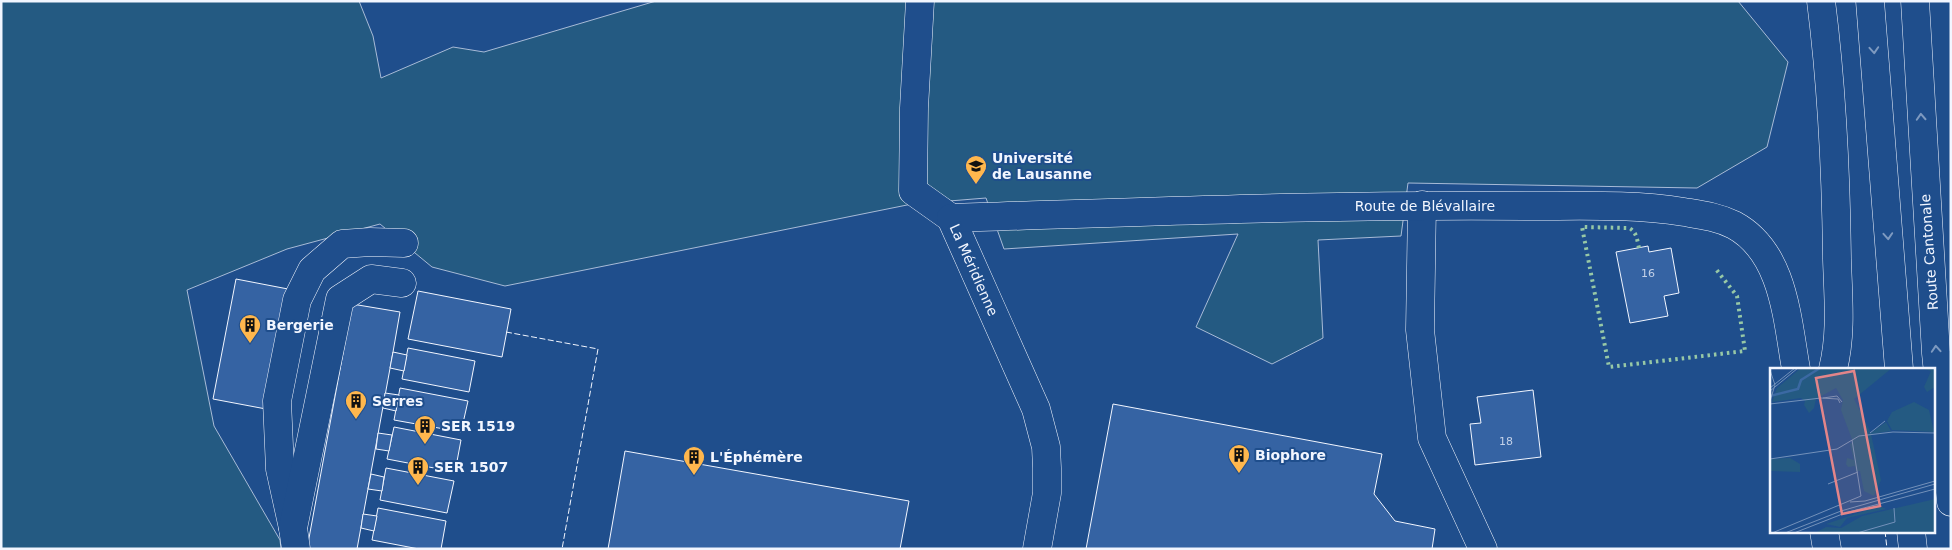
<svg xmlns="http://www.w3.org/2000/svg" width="1952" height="550" font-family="'DejaVu Sans',sans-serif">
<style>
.green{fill:#245a82;stroke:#a8bbd7}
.building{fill:#3563a3;stroke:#f2f6ff}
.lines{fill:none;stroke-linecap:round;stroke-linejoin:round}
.minor-casing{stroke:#f2f6ff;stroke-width:29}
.major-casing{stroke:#f2f6ff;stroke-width:29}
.minor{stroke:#1f4e8c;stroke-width:28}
.major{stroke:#1f4e8c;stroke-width:28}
.hedge{stroke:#97c8a6;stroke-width:4;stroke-dasharray:2.5 4;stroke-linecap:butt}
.fence{stroke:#f2f6ff;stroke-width:1;stroke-dasharray:6 2.5;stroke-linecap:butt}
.oneway{stroke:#7e9ac0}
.labels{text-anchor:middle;stroke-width:4;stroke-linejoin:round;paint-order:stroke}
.number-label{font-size:11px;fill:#c3d1e8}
.poi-label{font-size:14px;font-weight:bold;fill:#f2f6ff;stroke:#1f4e8c;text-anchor:start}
.street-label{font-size:14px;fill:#f2f6ff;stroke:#1f4e8c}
.inset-river{fill:none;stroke:#3b69a3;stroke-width:2.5}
.inset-road{fill:none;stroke:#7391ba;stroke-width:1}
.view{fill:#e38589;fill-opacity:0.15;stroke:#e38589;stroke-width:2.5}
.inset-edge{fill:none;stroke:#f2f6ff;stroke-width:2.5}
</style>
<rect width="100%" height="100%" fill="#1f4e8c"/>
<polygon class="green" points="1,1 359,1 373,36 381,78 453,47 484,52 656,1 1738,1 1788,62 1767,147 1697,188 1408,183 1401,236 1318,240 1323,338 1272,364 1196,327 1238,234 1004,249 986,198 912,204 505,286 432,267 380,224 287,249 187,290 214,426 280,540 281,549 1,549"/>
<g class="building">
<polygon points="1648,246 1649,252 1671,248 1679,293 1664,296 1668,316 1630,323 1616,252"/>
<polygon points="236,279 288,289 266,409 213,399"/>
<polygon points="418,291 511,309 502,357 408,339"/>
<polygon points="352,304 400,312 393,352 357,549 307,549"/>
<polygon points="408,348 475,361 469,392 402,379"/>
<polygon points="393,352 407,355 404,371 390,368"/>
<polygon points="400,388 468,401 461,432 394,420"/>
<polygon points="1533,390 1541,457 1475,465 1470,424 1481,423 1477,397"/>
<polygon points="385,393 399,395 396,411 383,408"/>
<polygon points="1113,404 1382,454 1374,494 1395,521 1435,529 1432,549 1086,549"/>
<polygon points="394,427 461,440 455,472 387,459"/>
<polygon points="378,433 392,435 389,451 376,449"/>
<polygon points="625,451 909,501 900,549 608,549"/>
<polygon points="386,468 454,481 447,513 380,500"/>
<polygon points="371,474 384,477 382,491 368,489"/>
<polygon points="378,508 446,521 441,549 419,549 372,540"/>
<polygon points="363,514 377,516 374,531 361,528"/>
</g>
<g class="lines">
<g class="minor-casing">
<g id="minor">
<polyline points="920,1 914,108 913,191 951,218 1036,409 1046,447 1047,468 1047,493 1037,549"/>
<path d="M1821 1C1832 87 1836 173 1837 259 1838 295 1842 333 1833 369"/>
<polyline points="1422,205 1420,330 1432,438 1483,549"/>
<path d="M951 218C1145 212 1338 204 1532 206 1583 206 1634 204 1684 212 1702 215 1718 217 1734 225 1784 252 1787 319 1796 369"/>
<polyline points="293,528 280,469 277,401 297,300 312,270 342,244 370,242 404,243"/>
<polyline points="1824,531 1827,549"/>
<polyline points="296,549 293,528 340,299 371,279 402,283"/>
</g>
</g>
<g class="major-casing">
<g id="major">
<polyline points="1870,1 1899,369"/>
<polyline points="1915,1 1936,353 1951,502"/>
<polyline points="1911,531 1913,549"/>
</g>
</g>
<use href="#minor" class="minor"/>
<use href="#major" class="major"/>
<path class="hedge" d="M1639 248C1637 240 1637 232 1629 228L1582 227 1609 367 1745 351 1737 296 1715 268"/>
<g class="fence">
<polyline points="506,332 598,349 562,549"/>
<polyline points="1885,531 1887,549"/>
</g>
</g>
<defs><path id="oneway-chevron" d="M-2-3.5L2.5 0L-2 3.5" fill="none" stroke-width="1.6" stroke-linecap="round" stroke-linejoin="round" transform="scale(1.25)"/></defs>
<g class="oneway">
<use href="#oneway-chevron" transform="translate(1874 50) rotate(86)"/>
<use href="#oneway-chevron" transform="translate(1921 117) rotate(-93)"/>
<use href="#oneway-chevron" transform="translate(1888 236) rotate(86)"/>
<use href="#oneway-chevron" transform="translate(1936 349) rotate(-94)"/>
</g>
<defs>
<g id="university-pin" transform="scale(1.125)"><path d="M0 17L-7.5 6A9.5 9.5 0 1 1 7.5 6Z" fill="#ffb74d" stroke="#1f4e8c"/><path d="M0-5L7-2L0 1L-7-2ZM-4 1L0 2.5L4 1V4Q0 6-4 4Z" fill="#111"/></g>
<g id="building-pin" transform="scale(1.125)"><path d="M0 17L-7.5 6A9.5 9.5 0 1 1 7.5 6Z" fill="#ffb74d" stroke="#1f4e8c"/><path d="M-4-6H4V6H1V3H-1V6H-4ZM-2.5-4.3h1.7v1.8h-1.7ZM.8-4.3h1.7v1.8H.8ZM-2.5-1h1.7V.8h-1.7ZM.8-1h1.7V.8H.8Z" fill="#111"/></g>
</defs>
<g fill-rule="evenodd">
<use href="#university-pin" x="976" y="166"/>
<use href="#building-pin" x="250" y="325"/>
<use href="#building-pin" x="356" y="401"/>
<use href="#building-pin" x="425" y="426"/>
<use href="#building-pin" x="1239" y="455"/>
<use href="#building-pin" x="694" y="457"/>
<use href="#building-pin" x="418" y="467"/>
</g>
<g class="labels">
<g class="number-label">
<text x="1648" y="277">16</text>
<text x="1506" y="445">18</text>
</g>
<g class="poi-label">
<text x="992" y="163">Université<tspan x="992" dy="16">de Lausanne</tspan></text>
<text x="266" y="330">Bergerie</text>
<text x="372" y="406">Serres</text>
<text x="441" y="431">SER 1519</text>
<text x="1255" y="460">Biophore</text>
<text x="710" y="462">L'Éphémère</text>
<text x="434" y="472">SER 1507</text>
</g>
<g class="street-label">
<text x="1425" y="211">Route de Blévallaire</text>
<text transform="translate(1929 252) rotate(-94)" y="5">Route Cantonale</text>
<text transform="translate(974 270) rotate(66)" y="5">La Méridienne</text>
</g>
</g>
<g transform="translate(1770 368)">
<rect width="165" height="165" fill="#1f4e8c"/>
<path d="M31 0H122L84 31 101 65 116 54 121 63 101 66 111 112 104 128 94 123 90 103H86L85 98 78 99 76 96 77 90 84 92 80 76 83 74 71 42 73 32 66 20 46 31 44 40 39 45 34 37 35 33 31 30 2 34 7 20ZM150 0H165V19L157 24 154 19 161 3ZM144 34 159 42 164 64 122 62 117 53 122 44ZM20 90 30 96V104L0 103V91ZM165 131V165H45L56 159 71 160 92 148ZM109 138 116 141 77 150 70 159 56 156Z" fill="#245a82"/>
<path class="inset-river" d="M0 28 28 21 31 12 50 0"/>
<path class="inset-road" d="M0 2 5 17 0 33M0 20 25 0M0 23 28 0M53 30 67 28 72 34M0 36 51 30 68 31 70 35M100 65 115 53M0 91 67 81 89 68 123 64 165 65M58 116 88 104M80 134 95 133 165 113M2 165 91 128 82 72M15 165 71 143 165 116M24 165 75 145 165 121M87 165 125 154 124 140"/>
<path class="view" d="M84 3 110 138 72 146 46 10Z"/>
<rect width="165" height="165" class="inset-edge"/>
</g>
<rect width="1952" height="550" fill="none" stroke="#f2f6ff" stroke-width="5"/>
</svg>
